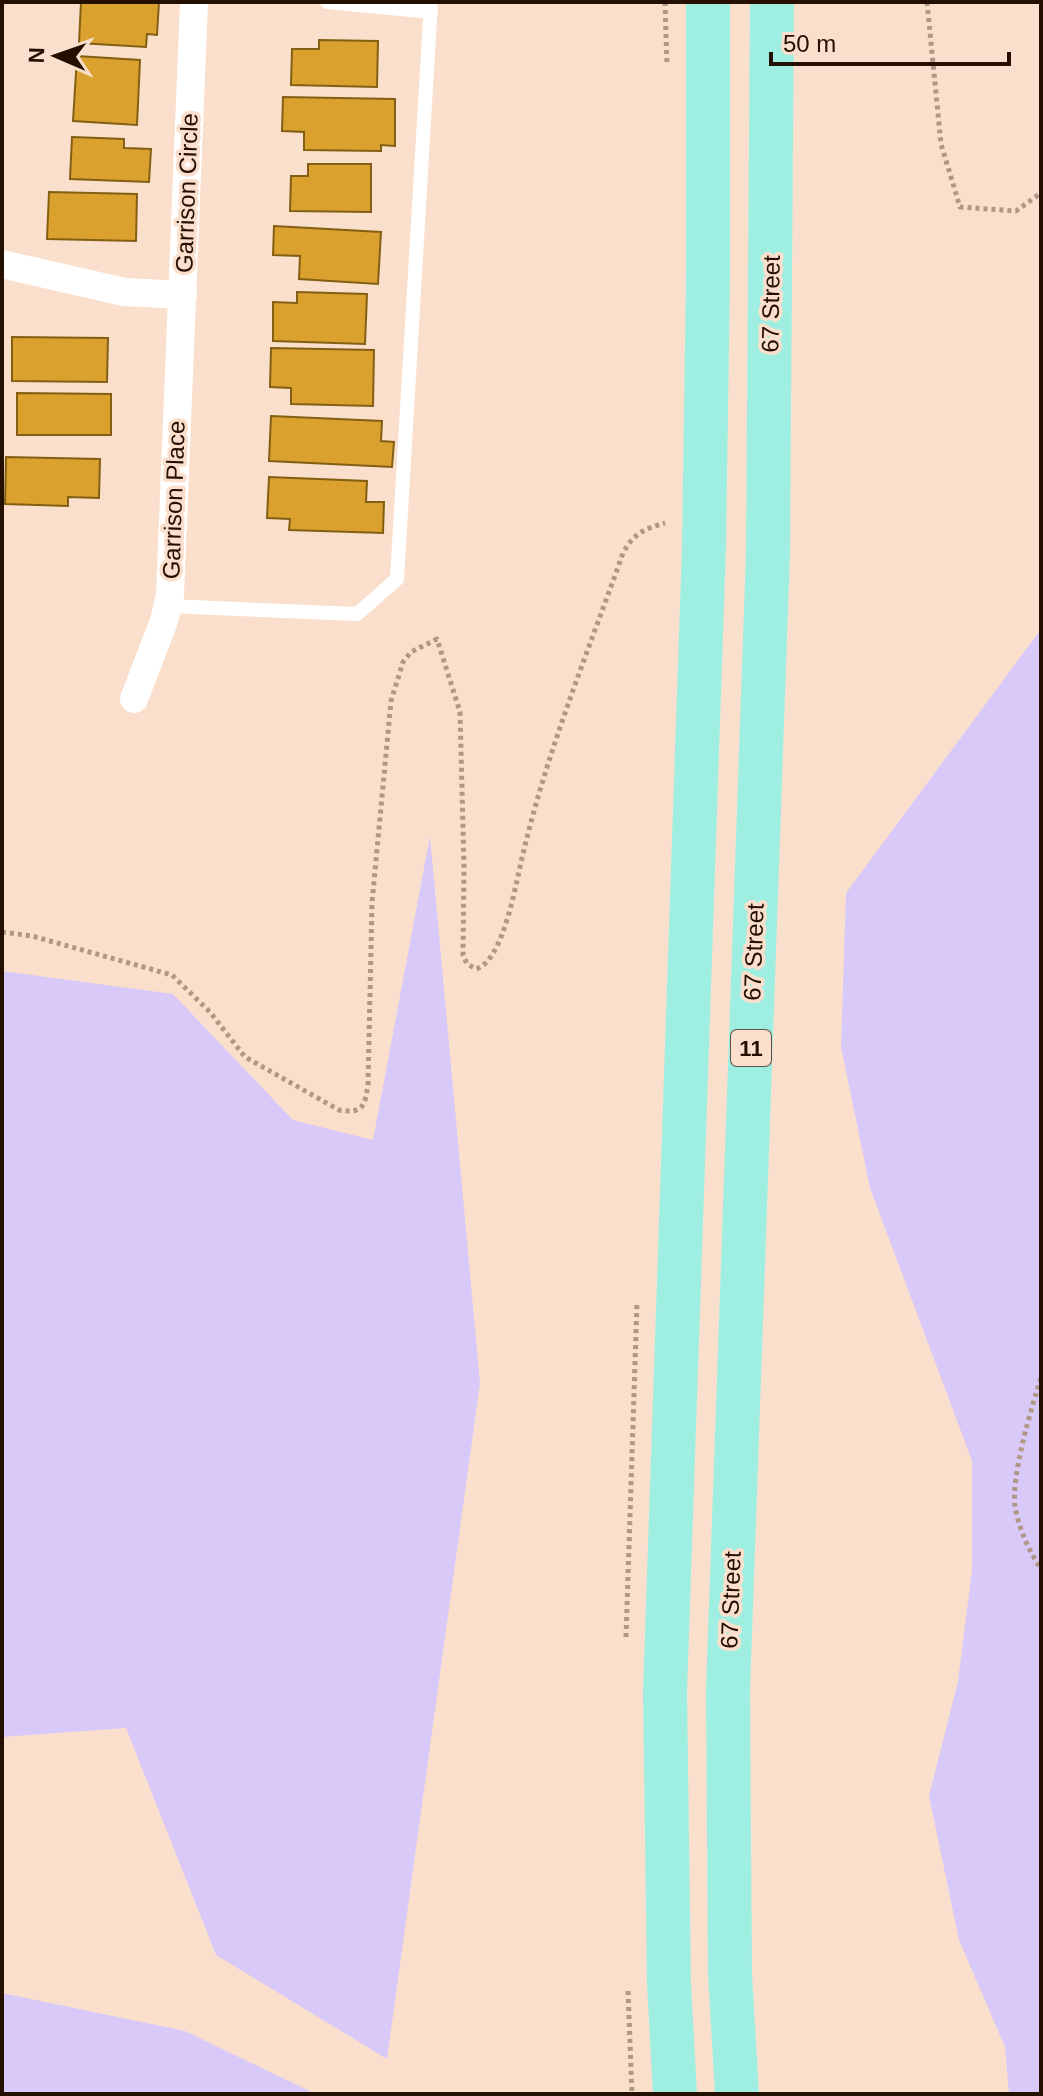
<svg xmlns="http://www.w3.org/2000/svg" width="1043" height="2096" font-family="Helvetica,sans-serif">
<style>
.green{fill:#d9c9f9}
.building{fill:#daa12f;stroke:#835f13;stroke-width:2}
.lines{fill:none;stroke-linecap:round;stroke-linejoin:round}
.path{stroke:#b09885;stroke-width:5;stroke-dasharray:4 4;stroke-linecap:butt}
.lane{stroke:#fff;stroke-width:14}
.street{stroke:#fff;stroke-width:28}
.primary{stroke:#9eefe2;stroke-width:44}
.labels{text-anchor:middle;stroke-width:7;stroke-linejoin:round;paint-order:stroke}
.shield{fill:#fae0cc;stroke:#654e3d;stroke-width:2}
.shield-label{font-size:22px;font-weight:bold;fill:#250f00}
.street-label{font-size:24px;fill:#250f00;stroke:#fae0cc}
</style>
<rect width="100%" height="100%" fill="#fae0cc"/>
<g class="green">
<polygon points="1041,629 1041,2094 1009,2094 1005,2047 959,1940 929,1796 958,1681 972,1570 972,1461 870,1188 841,1047 846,893"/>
<polygon points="430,836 480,1383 387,2059 216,1955 126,1728 2,1737 2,971 173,994 293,1120 373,1140"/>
<polygon points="2,1993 185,2031 316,2094 2,2094"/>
</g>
<g class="building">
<polygon points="81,2 159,2 157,35 147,34 146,47 79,43"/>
<polygon points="319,40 378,41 377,87 291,85 292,49 319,49"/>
<polygon points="77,56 140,60 137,125 73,121"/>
<polygon points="283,97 395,99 395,146 381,145 381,151 304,150 304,132 282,131"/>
<polygon points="72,137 124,139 124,148 151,149 149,182 70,179"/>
<polygon points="308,164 371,164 371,212 290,211 291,176 308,176"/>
<polygon points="49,192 137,194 136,241 47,239"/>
<polygon points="274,226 381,232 378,284 299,279 300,256 273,255"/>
<polygon points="297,292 367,294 365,344 273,341 273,302 297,303"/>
<polygon points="12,337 108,338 107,382 12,381"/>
<polygon points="271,348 374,350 373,406 291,404 291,388 270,387"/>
<polygon points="17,393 111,394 111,435 17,435"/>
<polygon points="271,416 382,421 381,441 394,442 392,467 269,461"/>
<polygon points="6,457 100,459 99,498 68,497 68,506 5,504"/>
<polygon points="269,477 367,481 366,502 384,502 383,533 289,530 290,519 267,518"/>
</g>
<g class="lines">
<g class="path">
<polyline points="665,2 667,66"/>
<polyline points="927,2 941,144 960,207 1016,211 1041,193"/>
<path d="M2 932 32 936 172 975 210 1012 245 1057 339 1110C363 1114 365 1106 368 1084L372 903 391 701 403 662 411 652 437 639 460 712 464 867 463 955 467 964 476 969C504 961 516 881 523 854 547 751 588 652 623 553 634 533 644 529 665 523"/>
<path d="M1041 1378C1031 1409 1011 1476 1015 1506 1018 1527 1029 1551 1041 1569"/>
<polyline points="626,1637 637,1303"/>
<polyline points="628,1991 632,2094"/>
</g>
<g class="lane">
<polyline points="327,2 431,12"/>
<polyline points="168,606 357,614 397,579 431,2"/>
</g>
<g class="street">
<polyline points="2,264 124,292 183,295"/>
<polyline points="134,699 164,621 170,595 194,2"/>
</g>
<g class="primary">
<polyline points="675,2094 669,1984 665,1692 704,546 708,276 708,2"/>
<polyline points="737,2094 730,1974 728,1691 768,553 772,2"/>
</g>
</g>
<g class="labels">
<rect class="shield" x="731" y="1030" width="40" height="36" rx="6"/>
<g class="shield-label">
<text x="751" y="1056">11</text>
</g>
<g class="street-label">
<text transform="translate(187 193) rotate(-88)" y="8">Garrison Circle</text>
<text transform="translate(771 304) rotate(-89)" y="8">67 Street</text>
<text transform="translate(174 500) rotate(-88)" y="8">Garrison Place</text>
<text transform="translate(754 952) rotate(-88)" y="8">67 Street</text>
<text transform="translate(731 1600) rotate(-88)" y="8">67 Street</text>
</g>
</g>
<rect width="1043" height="2096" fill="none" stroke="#250f00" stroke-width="8"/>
<g transform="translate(56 56) rotate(272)" stroke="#fae0cc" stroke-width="6" paint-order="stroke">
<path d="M0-6L14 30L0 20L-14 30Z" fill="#250f00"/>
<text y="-12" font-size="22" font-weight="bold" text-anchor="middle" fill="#250f00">N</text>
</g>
<path d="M771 52v12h238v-12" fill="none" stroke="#250f00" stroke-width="4"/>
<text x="783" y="52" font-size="24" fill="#250f00" stroke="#fae0cc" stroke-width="6" paint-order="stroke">50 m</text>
</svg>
